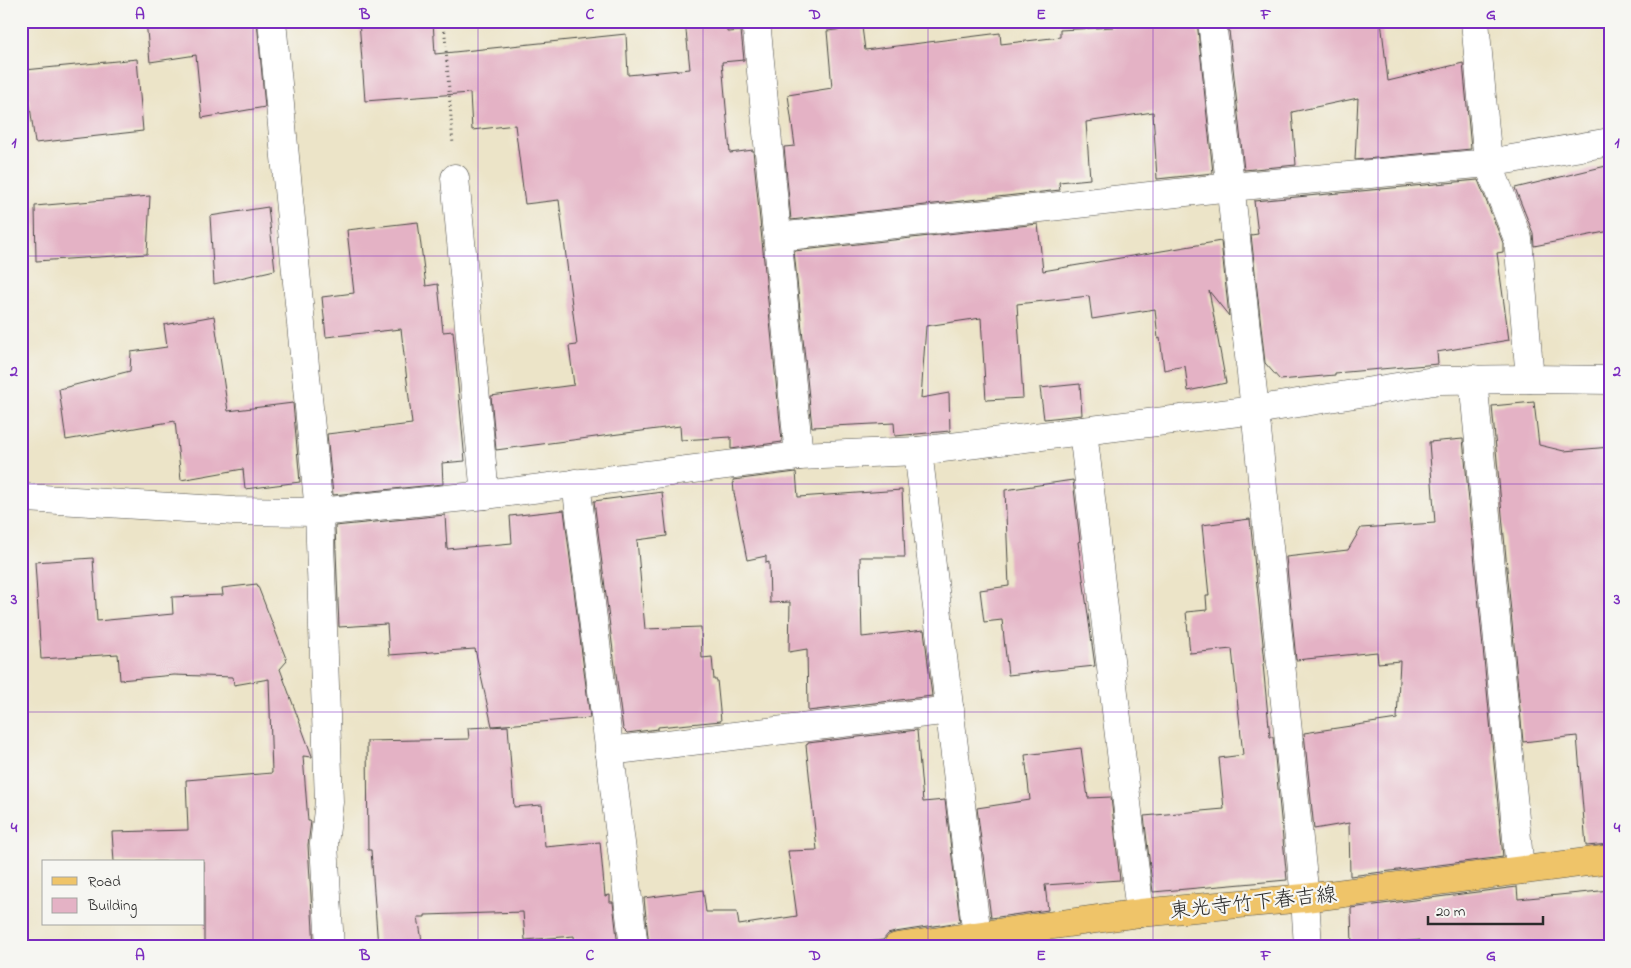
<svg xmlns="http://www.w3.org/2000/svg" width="1631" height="968" font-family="'Indie Flower','Klee One',sans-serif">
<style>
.building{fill:#e4b2c5}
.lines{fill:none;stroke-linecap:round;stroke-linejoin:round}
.minor-casing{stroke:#484743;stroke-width:29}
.major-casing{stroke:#484743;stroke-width:29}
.path{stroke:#484743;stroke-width:3;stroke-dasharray:1 4;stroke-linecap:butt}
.minor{stroke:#fff;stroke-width:28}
.major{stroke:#efc469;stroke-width:28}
.grid{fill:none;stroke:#7b2cbf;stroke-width:1;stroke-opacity:0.55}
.labels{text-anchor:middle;stroke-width:4.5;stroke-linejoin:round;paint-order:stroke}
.street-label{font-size:21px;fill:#2b2b2b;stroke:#f6f6f2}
.neatline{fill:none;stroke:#7b2cbf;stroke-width:2}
.grid-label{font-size:16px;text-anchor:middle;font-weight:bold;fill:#7b2cbf}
</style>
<rect width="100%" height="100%" fill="#f6f6f2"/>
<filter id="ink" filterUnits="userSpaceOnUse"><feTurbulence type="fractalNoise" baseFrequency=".02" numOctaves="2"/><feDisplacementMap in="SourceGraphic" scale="10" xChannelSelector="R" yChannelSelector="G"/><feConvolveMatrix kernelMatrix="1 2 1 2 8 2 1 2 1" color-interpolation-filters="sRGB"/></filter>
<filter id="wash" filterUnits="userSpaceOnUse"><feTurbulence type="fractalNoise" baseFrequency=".0096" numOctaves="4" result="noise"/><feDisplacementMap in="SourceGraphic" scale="20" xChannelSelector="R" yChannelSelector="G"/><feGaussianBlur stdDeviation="1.12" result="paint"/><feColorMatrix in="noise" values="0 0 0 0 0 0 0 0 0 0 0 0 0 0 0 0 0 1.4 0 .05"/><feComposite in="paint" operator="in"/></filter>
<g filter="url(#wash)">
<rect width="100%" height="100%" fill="#ece4c8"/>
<g id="blocks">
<g class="building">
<polygon points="146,21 257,21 265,107 202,118 196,55 150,62"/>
<polygon points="359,21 433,21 435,54 626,34 628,75 690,69 685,21 726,21 727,32 741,31 744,60 722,62 730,153 753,150 782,442 731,449 731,437 681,440 680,426 496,450 491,396 574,385 569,346 577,345 559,200 525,204 515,125 472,130 470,93 365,101"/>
<polygon points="1112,21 1197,21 1213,173 1157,179 1153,112 1086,122 1090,179 1059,182 1060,190 791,220 784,147 795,146 788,95 832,88 827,31 862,27 865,50 1000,33 1001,44 1060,37 1060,30 1113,27"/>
<polygon points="1228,21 1381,21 1388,81 1463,63 1471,149 1355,160 1358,98 1292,112 1296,165 1244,170"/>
<polygon points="137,59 143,131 35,143 25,70"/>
<polygon points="1610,165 1610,231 1534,246 1533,233 1515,188"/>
<polygon points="1478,180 1503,243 1503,252 1497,253 1509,340 1437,352 1438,364 1335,373 1335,375 1280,380 1265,363 1251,235 1258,234 1254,201"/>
<polygon points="150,196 147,254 36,261 35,206"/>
<polygon points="268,207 275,270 214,284 210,216"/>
<polygon points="418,222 426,286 438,284 443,332 453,331 465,461 442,463 443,484 333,495 327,434 412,424 401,329 326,337 322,297 354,293 347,230"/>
<polygon points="1038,224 1043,271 1221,241 1229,316 1209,291 1226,383 1188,391 1185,366 1164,370 1160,338 1158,339 1155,309 1092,319 1089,296 1017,304 1023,398 986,400 981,318 926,326 921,398 949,393 950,431 895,436 894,423 812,427 794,251"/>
<polygon points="214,316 228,411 293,403 300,482 245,489 243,469 181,480 175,421 66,440 59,389 130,371 131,352 167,347 164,325"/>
<polygon points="1080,384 1082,415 1044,419 1040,388"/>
<polygon points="1534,402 1539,445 1564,451 1610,447 1610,844 1586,846 1577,736 1523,742 1492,406"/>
<polygon points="1463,439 1503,857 1350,876 1349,823 1314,829 1304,733 1397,719 1400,661 1378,663 1377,652 1296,660 1286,557 1348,550 1361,528 1435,523 1429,442"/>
<polygon points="796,472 798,497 902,490 905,557 860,557 862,637 924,630 932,696 808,711 807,649 789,652 790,602 770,603 769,562 766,563 766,556 747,560 734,493 733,480"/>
<polygon points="1073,480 1080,541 1078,542 1095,666 1008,675 1002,620 984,622 980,590 1009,586 1005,490"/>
<polygon points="662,492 667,536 637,540 645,629 701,627 702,658 712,657 714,680 717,680 721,721 658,727 658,729 627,733 623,729 594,501"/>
<polygon points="564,510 590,718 492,726 475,649 389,655 387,624 339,627 335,526 445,515 447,549 512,543 510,516"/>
<polygon points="1250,519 1265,663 1263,664 1270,737 1273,737 1287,880 1153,892 1144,816 1224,809 1219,758 1243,755 1232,649 1190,653 1186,612 1207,610 1206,596 1209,596 1202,525"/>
<polygon points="93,558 97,621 173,614 172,597 223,595 222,588 257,584 287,661 280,669 312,756 312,757 303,756 308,821 311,821 308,845 314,947 204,947 204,862 114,862 112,832 188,830 186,780 272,773 269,679 234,685 233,677 174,675 120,680 118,654 41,659 35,562"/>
<polygon points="508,726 514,807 542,805 545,847 600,842 605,896 610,895 610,902 613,902 618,947 575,947 574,936 525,940 523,912 425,915 425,917 418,917 423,947 378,947 371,850 368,850 367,741 469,739 468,728"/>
<polygon points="917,730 923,802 945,800 960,922 895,932 888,934 883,940 827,947 649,947 644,898 703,890 706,912 737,912 739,925 797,916 788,851 817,850 806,745 808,744 808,743"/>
<polygon points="1081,748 1088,798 1111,797 1120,880 1045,885 1048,910 991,918 977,808 1030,800 1025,755"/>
<polygon points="1517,887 1518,899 1610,890 1610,947 1421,947 1420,940 1352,947 1351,908"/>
</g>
</g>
</g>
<g filter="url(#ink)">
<use href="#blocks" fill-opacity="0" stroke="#484743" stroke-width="1"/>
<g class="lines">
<g class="minor-casing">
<g id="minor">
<polyline points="272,21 319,512 329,802 324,844 330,947"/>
<polyline points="756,21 799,456"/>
<polyline points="1212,21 1255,410 1305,898 1308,947"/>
<polyline points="1475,21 1488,163 1518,239 1530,379"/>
<polyline points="455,178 485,495"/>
<polyline points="778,237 1231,187 1488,163 1610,142"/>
<polyline points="1473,379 1520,870"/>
<polyline points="1083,431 1140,913"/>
<polyline points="918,451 977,936"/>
<polyline points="576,483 634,947"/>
<polyline points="21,498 27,498 234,511 319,512 485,495 799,456 918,451 1255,410 1440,380 1530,379 1610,380"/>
<polyline points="609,751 950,710"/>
</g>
</g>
<g class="major-casing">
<polyline id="major" points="897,947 1140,913 1305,898 1610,859"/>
</g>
<polyline class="path" points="444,21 453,145"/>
<use href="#minor" class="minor"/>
<use href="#major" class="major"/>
</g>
</g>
<path class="grid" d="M253 21V947M478 21V947M703 21V947M928 21V947M1153 21V947M1378 21V947M21 256H1610M21 484H1610M21 712H1610"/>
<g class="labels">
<g class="street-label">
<text transform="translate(1253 902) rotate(-6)" y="7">東光寺竹下春吉線</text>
</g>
</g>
<rect width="1631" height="968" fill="none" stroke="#f6f6f2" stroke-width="55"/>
<rect x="42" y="860" width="162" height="65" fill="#f6f6f2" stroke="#a5a5a2"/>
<rect x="52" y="877" width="25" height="8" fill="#efc469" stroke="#a5a5a2"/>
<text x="88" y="886" font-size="15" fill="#2b2b2b">Road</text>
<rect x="52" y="898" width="25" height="15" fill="#e4b2c5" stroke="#a5a5a2"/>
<text x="88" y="910" font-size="15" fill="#2b2b2b">Building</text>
<path d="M1428 916v8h115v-8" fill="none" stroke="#2b2b2b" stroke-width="2.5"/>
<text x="1436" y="916" font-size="15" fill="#2b2b2b" stroke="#f6f6f2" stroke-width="4" paint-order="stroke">20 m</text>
<rect x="28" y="28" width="1576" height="912" class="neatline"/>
<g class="grid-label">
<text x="140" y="19">A</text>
<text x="365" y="19">B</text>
<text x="590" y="19">C</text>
<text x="815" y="19">D</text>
<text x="1041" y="19">E</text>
<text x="1266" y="19">F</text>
<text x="1491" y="19">G</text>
<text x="14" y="147">1</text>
<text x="1617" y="147">1</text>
<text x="14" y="376">2</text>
<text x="1617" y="376">2</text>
<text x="14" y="604">3</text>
<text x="1617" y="604">3</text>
<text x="14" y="832">4</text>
<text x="1617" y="832">4</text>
<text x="140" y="960">A</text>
<text x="365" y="960">B</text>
<text x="590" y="960">C</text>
<text x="815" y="960">D</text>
<text x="1041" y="960">E</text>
<text x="1266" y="960">F</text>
<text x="1491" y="960">G</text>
</g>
</svg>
